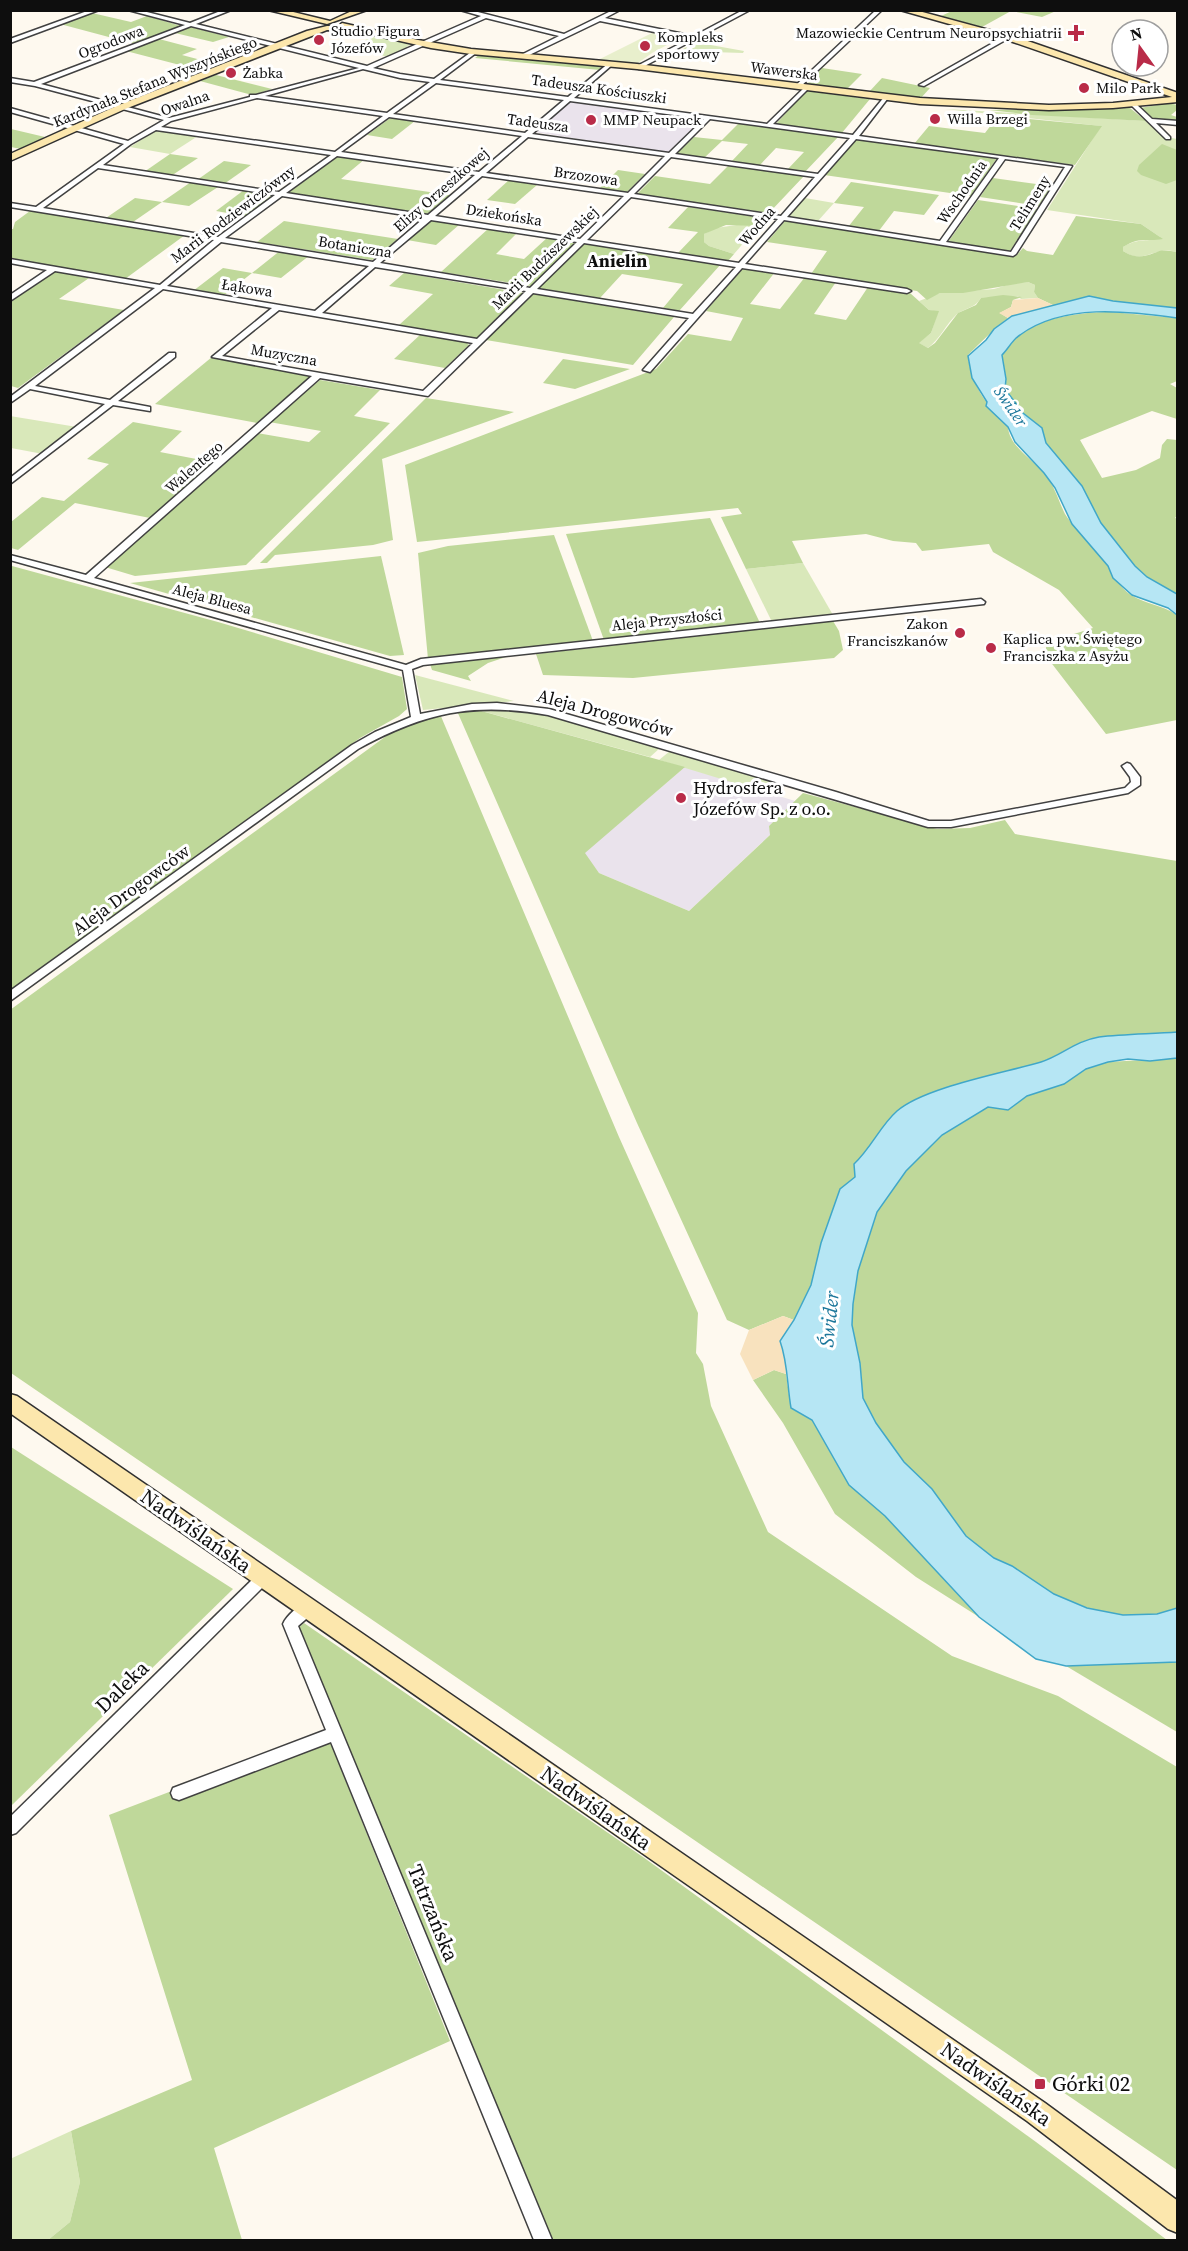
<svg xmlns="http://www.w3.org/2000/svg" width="1188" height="2251" font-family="'Source Serif 4',serif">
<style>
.industrial{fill:#eae3ec}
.green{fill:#d9e8ba}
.forest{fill:#bfd89a}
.sand{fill:#f8e2be}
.pitch{fill:#e8efcc}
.water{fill:#b6e6f4;stroke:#40a7c8;stroke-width:1.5}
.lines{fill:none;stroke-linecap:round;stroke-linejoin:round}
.street-casing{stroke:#414141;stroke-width:3}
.secondary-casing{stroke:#303030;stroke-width:3}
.street{fill:#fff;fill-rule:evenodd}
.secondary{fill:#fce7ad;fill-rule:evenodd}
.poi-dot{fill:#b92b48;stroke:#fff;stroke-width:2}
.labels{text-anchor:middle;stroke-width:6;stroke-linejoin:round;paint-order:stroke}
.far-poi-label{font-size:15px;fill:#0e0e0e;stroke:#fff;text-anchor:start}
.far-street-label{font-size:15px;fill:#0e0e0e;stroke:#fff}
.far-water-label{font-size:16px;font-style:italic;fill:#1c779b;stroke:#fff}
.far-quarter-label{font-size:18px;font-weight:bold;fill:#0e0e0e;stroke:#fff}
.street-label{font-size:18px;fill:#0e0e0e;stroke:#fff}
.poi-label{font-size:18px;fill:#0e0e0e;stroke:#fff;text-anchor:start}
.water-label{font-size:20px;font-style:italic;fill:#1c779b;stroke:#fff}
.near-street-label{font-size:21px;fill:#0e0e0e;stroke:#fff}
.near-poi-label{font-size:21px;fill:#0e0e0e;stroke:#fff;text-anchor:start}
</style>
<rect width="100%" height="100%" fill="#fef9ef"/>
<g class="industrial">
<polygon points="570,102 702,119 668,153 534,132"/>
<polygon points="685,767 795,801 769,826 771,834 689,911 599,873 584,853"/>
</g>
<g class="green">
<polygon points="364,32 416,44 407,46 408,48 388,57 349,47 370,38 356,34"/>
<polygon points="694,42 744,51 743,53 680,51"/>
<path d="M945 109 1146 121 1162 136 1177 139V252C1173 251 1166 250 1162 251 1145 254 1140 262 1123 251V247C1139 237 1148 243 1160 237L1141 224 1047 210 1101 126Z"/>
<polygon points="155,131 198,136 170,154 130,147"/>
<polygon points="805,198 834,203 817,222 787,218"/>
<polygon points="743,224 758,226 734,254 709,246 704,242 704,234 716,228"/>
<path d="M1028 282 1035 285 1034 292 1038 298 1021 299 1018 296 981 298C975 308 965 308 957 314 946 324 940 339 928 348L918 343 931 333 938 312 929 310 919 301 940 293 994 289 1014 283Z"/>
<polygon points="10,416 77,427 43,454 11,448"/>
<polygon points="803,563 833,615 772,622 746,569"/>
<polygon points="415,675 514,701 423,710"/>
<polygon points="474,709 537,712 660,748 650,757"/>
<polygon points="670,751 775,781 780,784 781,789 777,796 659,760"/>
<polygon points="71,2131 80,2182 70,2222 48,2240 11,2240 10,2159"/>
</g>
<g class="forest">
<polygon points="952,11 952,10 1056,11 1042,17 1011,11 982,27 941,16"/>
<polygon points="92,13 131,22 147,16 181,26 135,44 60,24"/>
<polygon points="190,27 229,37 213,42 175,33"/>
<polygon points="159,39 197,49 182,55 220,65 203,71 126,51"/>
<polygon points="480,54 599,65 603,67 600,70 475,58"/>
<polygon points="822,68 862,74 846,90 807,84"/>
<polygon points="216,75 272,89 252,95 200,81"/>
<polygon points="882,78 930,88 920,99 868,93"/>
<polygon points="806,91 870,99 841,134 775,125"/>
<polygon points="1169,103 1177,105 1177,110 1171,115 1177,117 1177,121 1152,119 1140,108"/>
<polygon points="1130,108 1146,121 1032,115 989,110"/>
<polygon points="998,116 1102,126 1075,165 914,144 929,126 985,133"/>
<polygon points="393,118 415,121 392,139 367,135 389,119"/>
<polygon points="739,123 839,136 804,173 787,170 804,152 776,148 759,166 731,162 748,144 722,141 703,159 675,155 694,137 722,140"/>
<polygon points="11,129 45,137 21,149 11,147"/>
<polygon points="855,139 997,158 971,196 824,175"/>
<polygon points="1162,144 1177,150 1177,180 1166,184 1141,175 1137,171 1139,165"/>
<polygon points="170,154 198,158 171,176 144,172"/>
<polygon points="339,156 365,159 341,179 450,195 427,214 288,193"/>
<polygon points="224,161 251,165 224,184 197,180"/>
<polygon points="728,166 804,176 769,213 637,194 655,176 710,184"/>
<polygon points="618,170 645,174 626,193 599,189"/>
<polygon points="993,178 1051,186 1039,206 980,197"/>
<polygon points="509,180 537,185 515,204 487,200"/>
<polygon points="191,182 218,187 189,206 162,202 133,222 106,218 135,198 162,202"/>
<polygon points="851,182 939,195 924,215 894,211 878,232 848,227 864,207 834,203"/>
<polygon points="244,190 274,195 245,216 216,211"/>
<polygon points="978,200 1037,209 1010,251 948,242"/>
<polygon points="688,207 764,218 758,226 726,225 704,234 704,242 709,246 734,254 728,261 678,253 698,232 668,228"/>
<polygon points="28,209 185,235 125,279 11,258 10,229 13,229 15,222 30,211"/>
<path d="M1076 216 1141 224 1163 239C1147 242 1140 236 1123 247V251C1135 259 1144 257 1157 252 1162 249 1171 251 1177 252V308L1113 301 1089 296 1055 306 1038 298 1034 292 1035 285 1028 282 963 293H940L927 300 917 291 811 274 827 251 767 242 785 221 1016 256 1023 248 1027 251 1053 255Z"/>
<polygon points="431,219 460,224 436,245 407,240"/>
<polygon points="284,221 398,239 372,260 257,242"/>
<polygon points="489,228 518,232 496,254 524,259 548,237 577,241 531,286 441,272"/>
<polygon points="585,243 721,264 679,311 663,308 683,284 622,274 600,298 538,288"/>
<polygon points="281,250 310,255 281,278 252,273 223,296 193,291 223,268 252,273"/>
<path d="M744 267 775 272 750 304 780 309 805 277 836 282 814 314 846 320 868 287 910 293 929 310 939 311 931 333 919 343 928 348 935 343 958 313 976 305 981 298 1003 295 1022 297 1013 300 1011 307 1000 313 1008 318C994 329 981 342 968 355 970 384 988 407 1008 427 1009 446 1033 460 1044 473 1055 486 1058 500 1065 514 1071 524 1079 529 1086 538 1093 547 1103 557 1109 567 1115 577 1120 588 1131 595 1145 604 1163 605 1177 615V720L1106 734 1046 656V647L1058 639 1093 628 1059 590 993 552 989 544 922 551 916 543 893 541 866 534 792 541 803 563 746 569 721 517 742 514 738 508 417 542 405 465 656 369 688 334 731 341 743 318 706 311Z"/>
<polygon points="54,271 89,278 59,299 124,310 18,388 11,386 10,302"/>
<polygon points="404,273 524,293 477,339 399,325 433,294 389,286"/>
<polygon points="534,293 534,294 674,317 633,365 486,340"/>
<path d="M1111 312 1177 318V381L1170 384 1177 388V419L1152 411 1080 440 1102 478 1136 470 1160 458 1162 445 1167 439 1177 440 1178 514 1175 518 1178 519 1177 594 1147 577 1135 566 1101 523 1082 486 1046 443 1042 428 1023 413 1005 389 1006 379 1002 355C1008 349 1011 343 1017 337 1034 317 1086 312 1111 312Z"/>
<polygon points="421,334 466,342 469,345 445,368 394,359"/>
<polygon points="212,357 312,375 257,423 155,404"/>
<polygon points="563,359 630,369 575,389 543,383"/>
<polygon points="320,380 380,390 354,416 390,423 246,565 135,576 105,567 257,433 309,442 321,431 269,422"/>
<polygon points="426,398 514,412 382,459 393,540 373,545 275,555 267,563 260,563"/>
<polygon points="133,422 182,431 160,452 212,462 150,518 75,503 18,550 11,548 11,522 42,497 64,501 109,464 87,459"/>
<polygon points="710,518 760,623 604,640 566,534"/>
<polygon points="554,535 593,641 428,659 418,553 448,546"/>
<polygon points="381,556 404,655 390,656 130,583"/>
<polygon points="12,566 218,622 402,677 407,709 399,716 360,738 11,991"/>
<polygon points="833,621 839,631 843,650 834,658 633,678 543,675 536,654"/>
<polygon points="506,657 488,663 468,676 471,681 432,670 430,664"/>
<path d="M474 709 685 767 585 853 599 873 689 911 770 835 769 826 803 793 937 829 970 828 1005 820 1015 834 1177 861V1032C1152 1034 1125 1034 1100 1037 1075 1041 1061 1055 1041 1062 1004 1073 925 1087 898 1111 880 1126 872 1147 854 1164L855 1177 821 1243 811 1285 794 1320 783 1316 749 1330 727 1320 637 1123 457 711Z"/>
<polygon points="440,714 619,1137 698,1313 696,1353 703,1364 711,1406 768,1532 952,1656 1058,1696 1177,1767 1177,2170 11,1373 10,1010 400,726"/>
<polygon points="1177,1058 1177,1608 1157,1614 1123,1615 1087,1608 1054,1594 1012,1566 994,1558 966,1536 932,1489 904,1462 876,1423 863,1398 860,1363 852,1325 853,1304 858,1271 877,1212 906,1171 942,1135 988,1107 1008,1110 1027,1096 1064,1084 1086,1069 1108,1062"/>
<polygon points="774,1370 786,1374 791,1408 812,1420 849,1485 885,1516 979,1617 916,1577 835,1514 783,1423 753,1380"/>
<polygon points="11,1447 233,1589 11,1806"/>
<polygon points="304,1623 643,1857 1036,2142 1167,2240 552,2240 297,1629"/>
<polygon points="1177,1662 1177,1732 1066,1666"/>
<polygon points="326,1732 450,2041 214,2148 242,2240 48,2240 70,2222 80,2182 71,2131 192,2080 109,1815"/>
</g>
<g class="sand">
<polygon points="1038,298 1055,306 1008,318 999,313 1011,307 1013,300"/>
<polygon points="783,1316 794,1320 780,1341 787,1361 786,1374 774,1370 753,1380 740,1354 749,1330"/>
</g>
<polygon class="pitch" points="656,31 682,37 652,53 638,63 598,60"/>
<g class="water">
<path d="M1089 296 1113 301 1177 308V318C1128 311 1063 303 1020 335 1013 339 1008 349 1002 355L1006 379 1005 389 1023 413 1042 428 1046 443 1082 486 1101 523 1135 566 1147 577 1177 594V615L1168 608 1132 595 1113 578 1108 566 1072 524 1055 488 1044 473 1015 442 1008 427 986 406 987 402 972 378 968 356 986 340 994 329 1012 316Z"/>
<path d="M1177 1032V1058L1150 1061 1128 1059 1108 1062 1086 1069 1064 1084 1027 1096 1008 1110 988 1107 942 1135 906 1171 877 1212 858 1271 853 1304 852 1325 860 1363 863 1398 876 1423 904 1462 932 1489 966 1536 994 1558 1012 1566 1054 1594 1087 1608 1123 1615 1157 1614 1177 1608V1662L1066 1666 1036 1659 979 1617 885 1516 849 1485 812 1420 791 1408C787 1385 788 1363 780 1341L794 1320 811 1285 821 1243 840 1189 855 1177 854 1164C872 1147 880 1126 897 1111 925 1087 1004 1073 1041 1062 1061 1056 1075 1041 1099 1037 1125 1034 1152 1034 1177 1032Z"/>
</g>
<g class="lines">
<g class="street-casing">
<g id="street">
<polygon points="90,10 99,10 10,43 10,39"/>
<path d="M128 10H139L190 23 223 10H231L196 24 367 66 481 16 460 10H470L564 34 613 10H620L605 18 694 36 743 10H750L639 69 637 66 689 39 600 21 523 58 521 55 559 36 486 18 373 68 400 74 434 79 474 50 476 53 440 80 568 97 610 62 612 65 574 98 767 124 806 86 808 89 773 124 853 135 885 96 888 98 859 136 1072 166 1016 254 1013 256 784 220 745 264 907 289 911 291 907 293 742 268 650 372 643 370 689 318 533 293 428 396 320 378 94 578 406 665 421 659 981 599 985 602 984 604 423 665 412 669 420 714 472 704 497 703 549 709 836 792 929 821H951L1125 788 1131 782 1130 777 1122 766 1127 763 1130 764 1140 777V785L1128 793 951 827H928L548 715C473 702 425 712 358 749L10 1001V991L352 745 375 732 411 717 403 670 10 560V555L86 575 312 376 212 357 272 308 163 289 35 386 110 400 169 353H175V357L118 401 150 407V411L113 405 10 484V478L105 404 30 389 10 403V397L155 288 55 271 10 301V295L47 270 10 263V259L160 285 214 240 10 207V203L36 207 124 144 10 112V108L128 141 164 120 35 86 10 82V78L34 82 185 25ZM191 26 359 68 256 95H250V97L169 118 41 84ZM363 69 400 78 430 82 387 113 265 96ZM436 83 564 100 525 133 393 114ZM257 98 383 116 335 152 161 127 171 121ZM570 101 704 119 669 153 532 134ZM389 117 522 136 479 172 341 152ZM710 119 850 138 818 174 675 154ZM156 130 331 155 279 192 103 165 131 144ZM528 137 665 156 628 193 486 173ZM856 139 999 158 940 241 787 217ZM337 156 475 175 428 215 286 193ZM671 157 815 177 781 216 634 194ZM1005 159 1065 167 1011 252 946 242ZM98 168 275 195 218 237 43 208ZM482 176 624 196 580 239 435 216ZM282 196 424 218 373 262 225 238ZM631 197 778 219 739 263 587 240ZM431 220 577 242 530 288 380 263ZM221 242 369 266 315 311 167 286ZM584 243 736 267 693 314 537 289ZM375 267 526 291 477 339 322 313ZM279 310 473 343 423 391 222 356Z"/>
<polygon points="876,10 882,10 799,88 795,88 795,86"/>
<polygon points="1007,35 1009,38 924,86 919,85"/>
<polygon points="1131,103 1135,103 1152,119 1178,121 1178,125 1156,123 1170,137 1170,139 1166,139 1131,105"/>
<polygon points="263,1572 268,1574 270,1578 268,1582 16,1833 10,1835 10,1817 258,1574"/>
<path d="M308 1602 313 1603 315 1608 313 1613 298 1626 552 2240H534L331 1742 179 1800 173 1798 171 1793 173 1788 326 1730 283 1624C287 1615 299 1605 308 1602Z"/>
</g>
</g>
<g class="secondary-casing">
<g id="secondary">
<polygon points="268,10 285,10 330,21 354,10 367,10 327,24"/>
<polygon points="900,10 915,10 1019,38 1178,93 1178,102 1113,108 1049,110 920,104 637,69 471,54 431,48 356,31 327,30 125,109 10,161 10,154 119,105 307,31 327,26 339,26 342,23 418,40 471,49 637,64 920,98 1049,105 1113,103 1172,97 1013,42"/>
<polygon points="10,1394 17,1396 1045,2103 1178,2201 1178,2233 1168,2229 1027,2121 10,1413"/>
</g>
</g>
<use href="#street" class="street"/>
<use href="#secondary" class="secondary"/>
</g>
<g class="poi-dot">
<path d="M1073 24h6v6h6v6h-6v6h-6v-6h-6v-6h6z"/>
<circle cx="319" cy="40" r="6"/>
<circle cx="645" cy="46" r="6"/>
<circle cx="231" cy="73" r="6"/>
<circle cx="1084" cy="88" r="6"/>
<circle cx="935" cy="119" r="6"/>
<circle cx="591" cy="120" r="6"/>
<circle cx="960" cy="633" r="6"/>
<circle cx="991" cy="648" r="6"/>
<circle cx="681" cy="798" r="6"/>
<rect x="1034" y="2078" width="12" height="12" rx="3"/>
</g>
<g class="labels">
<g class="far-poi-label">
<text x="331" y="36">Studio Figura<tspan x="331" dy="17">Józefów</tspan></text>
<text x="1062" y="38" text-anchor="end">Mazowieckie Centrum Neuropsychiatrii</text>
<text x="657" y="42">Kompleks<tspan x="657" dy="17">sportowy</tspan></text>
<text x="243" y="78">Żabka</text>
<text x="1096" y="93">Milo Park</text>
<text x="947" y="124">Willa Brzegi</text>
<text x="603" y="125">MMP Neupack</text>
<text x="948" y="629" text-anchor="end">Zakon<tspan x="948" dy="17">Franciszkanów</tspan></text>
<text x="1003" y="644">Kaplica pw. Świętego<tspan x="1003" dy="17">Franciszka z Asyżu</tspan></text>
</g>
<g class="far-street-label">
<text transform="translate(111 42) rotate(-21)" y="5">Ogrodowa</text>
<text transform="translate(784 71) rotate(7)" y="5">Wawerska</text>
<text transform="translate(155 82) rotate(-22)" y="5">Kardynała Stefana Wyszyńskiego</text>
<text transform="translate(599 89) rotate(8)" y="5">Tadeusza Kościuszki</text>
<text transform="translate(185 103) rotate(-19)" y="5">Owalna</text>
<text transform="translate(538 123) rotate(8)" y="5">Tadeusza</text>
<text transform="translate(586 176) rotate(8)" y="5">Brzozowa</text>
<text transform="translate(441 190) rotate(-41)" y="5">Elizy Orzeszkowej</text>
<text transform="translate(962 192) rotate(-55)" y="5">Wschodnia</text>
<text transform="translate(1030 203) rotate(-58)" y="5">Telimeny</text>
<text transform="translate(233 214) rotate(-37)" y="5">Marii Rodziewiczówny</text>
<text transform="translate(504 215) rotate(9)" y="5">Dziekońska</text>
<text transform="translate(757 226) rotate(-49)" y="5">Wodna</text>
<text transform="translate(355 247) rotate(9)" y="5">Botaniczna</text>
<text transform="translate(545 258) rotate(-44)" y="5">Marii Budziszewskiej</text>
<text transform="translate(247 288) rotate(9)" y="5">Łąkowa</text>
<text transform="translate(284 355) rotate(10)" y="5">Muzyczna</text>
<text transform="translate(194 467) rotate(-41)" y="5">Walentego</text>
<text transform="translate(212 599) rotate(15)" y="5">Aleja Bluesa</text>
<text transform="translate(667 620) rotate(-6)" y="5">Aleja Przyszłości</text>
</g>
<g class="far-water-label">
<text transform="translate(1011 406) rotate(55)" y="6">Świder</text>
</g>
<g class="far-quarter-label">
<text x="617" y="267">Anielin</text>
</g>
<g class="street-label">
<text transform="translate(605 713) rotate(15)" y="6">Aleja Drogowców</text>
<text transform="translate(131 890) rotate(-36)" y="6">Aleja Drogowców</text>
</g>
<g class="poi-label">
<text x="693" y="794">Hydrosfera<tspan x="693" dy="21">Józefów Sp. z o.o.</tspan></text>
</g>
<g class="water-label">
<text transform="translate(829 1319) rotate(-84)" y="7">Świder</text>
</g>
<g class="near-street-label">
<text transform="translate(196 1531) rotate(35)" y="7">Nadwiślańska</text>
<text transform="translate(122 1687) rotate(-44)" y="7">Daleka</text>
<text transform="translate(596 1808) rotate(35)" y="7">Nadwiślańska</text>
<text transform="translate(433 1913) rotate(68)" y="7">Tatrzańska</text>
<text transform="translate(996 2084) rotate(35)" y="7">Nadwiślańska</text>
</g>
<g class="near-poi-label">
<text x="1052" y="2091">Górki 02</text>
</g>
</g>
<rect width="1188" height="2251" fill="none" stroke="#0e0e0e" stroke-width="24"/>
<g transform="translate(1140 48) rotate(345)"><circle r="28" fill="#ffffff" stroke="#9f9f9f" stroke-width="1.5"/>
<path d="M0-4.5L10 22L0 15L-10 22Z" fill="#b92b48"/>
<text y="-9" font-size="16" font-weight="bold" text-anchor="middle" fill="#0e0e0e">N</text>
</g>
</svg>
